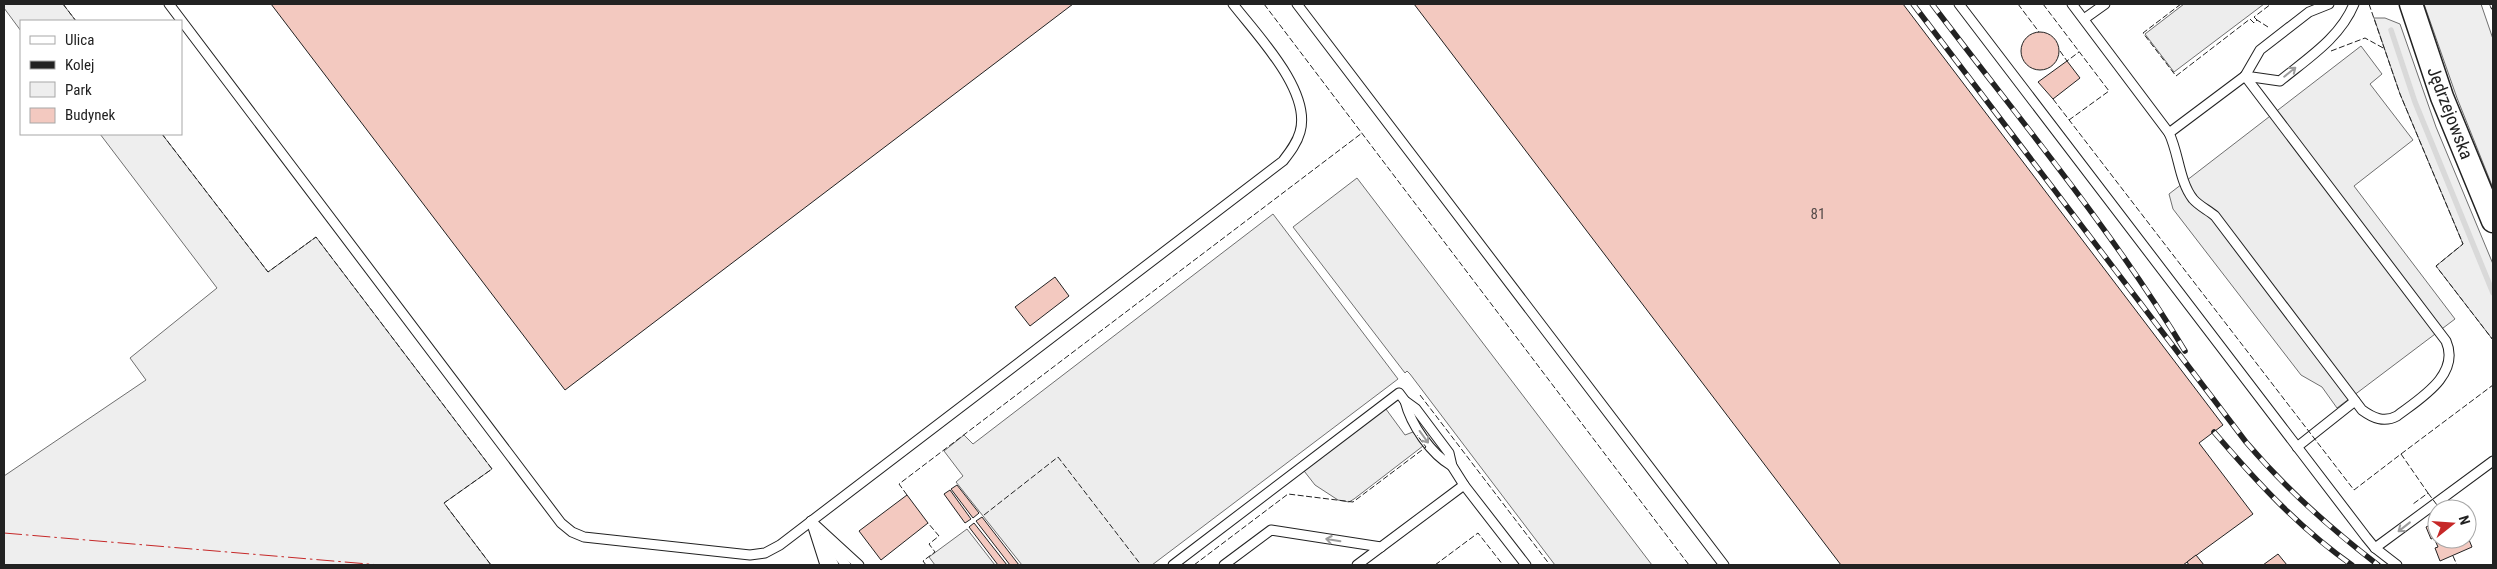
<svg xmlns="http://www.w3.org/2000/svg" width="2497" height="569" font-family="'Roboto Condensed',sans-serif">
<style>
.green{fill:#eee;stroke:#6f6f6f}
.parking{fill:#ededed;stroke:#6f6f6f}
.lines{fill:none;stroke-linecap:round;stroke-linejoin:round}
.stream{stroke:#d9d9d9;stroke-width:5.5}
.building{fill:#f3c9c0;stroke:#222}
.service-casing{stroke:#222;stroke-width:11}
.tertiary-casing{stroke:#222;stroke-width:25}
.service{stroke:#fff;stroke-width:9}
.tertiary{stroke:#fff;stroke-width:22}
.rail-casing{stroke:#222;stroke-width:5.5}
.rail{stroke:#fff;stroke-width:4;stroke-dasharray:11;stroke-linecap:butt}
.fence{stroke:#222;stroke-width:1;stroke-dasharray:6 2.5;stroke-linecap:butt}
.power{stroke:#c62828;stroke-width:1;stroke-dasharray:18 4 2.5 4;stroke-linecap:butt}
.oneway{stroke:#9c9c9c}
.labels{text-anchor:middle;stroke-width:4;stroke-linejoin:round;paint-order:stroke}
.number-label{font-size:15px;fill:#564c4a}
.street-label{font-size:18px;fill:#222;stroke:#fff}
</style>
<rect width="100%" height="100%" fill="#fff"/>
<g class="green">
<polygon points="4,4 63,4 76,21 21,21 21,31 4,8"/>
<polygon points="2424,4 2481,4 2493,39 2493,188 2457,98"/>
<polygon points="2374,18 2385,18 2400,24 2436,127 2493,264 2493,340 2436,266 2463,244 2400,94"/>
<polygon points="100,134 162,134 268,272 316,237 492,469 444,503 491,565 4,565 4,476 146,380 130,358 217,288"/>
</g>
<g class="parking">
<polygon points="2184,4 2264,4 2174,72 2145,34"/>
<polygon points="2361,46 2382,74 2370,84 2413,140 2354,186 2455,319 2337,408 2322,387 2301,375 2173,209 2169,194"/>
<polygon points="1357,178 1521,393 1652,565 1555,565 1410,374 1407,371 1405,373 1293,227"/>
<polygon points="1273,214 1398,379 1152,565 1022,565 956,482 963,476 944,451 964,435 973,444"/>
<polygon points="1383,405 1405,435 1413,432 1423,446 1354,499 1349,502 1338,500 1315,485 1301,467"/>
<polygon points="967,529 995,565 935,565 929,557"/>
</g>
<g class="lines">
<polyline class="stream" points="2391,30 2415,102 2493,293"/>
</g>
<g class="building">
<polygon points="271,4 1073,4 565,390"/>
<polygon points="1414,4 1903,4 2223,425 2199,443 2253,514 2183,565 1841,565"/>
<circle cx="2040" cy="51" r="19"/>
<polygon points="2067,61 2080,78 2053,99 2038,82"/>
<polygon points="1055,277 1069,296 1030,326 1015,307"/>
<polygon points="957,485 979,513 973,518 951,489"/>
<polygon points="950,490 971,519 965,523 944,494"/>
<polygon points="907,495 928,523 881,560 859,531"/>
<polygon points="982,517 1019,565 1010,565 976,521"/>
<polygon points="2437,522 2437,539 2467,539 2467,535 2472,547 2440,561 2435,548 2438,547 2434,538 2431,539 2426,527"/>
<polygon points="974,523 1007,565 998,565 969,527"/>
<polygon points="2278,554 2287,565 2263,565"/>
<polygon points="2196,555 2204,565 2189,565 2187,562"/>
</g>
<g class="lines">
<g class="service-casing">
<g id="service">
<path d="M169 4 561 523 572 532 584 537 750 555 765 553 780 545 1283 161C1290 152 1297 143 1300 132 1312 91 1256 34 1233 4"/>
<polyline points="1297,4 1724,565"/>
<polyline points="1959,4 2366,537 2375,548 2397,565"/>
<polyline points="2072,4 2169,133 2245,76 2260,50 2309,12 2329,4"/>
<polyline points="2084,19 2105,4"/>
<path d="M2245 76 2280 81C2308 58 2340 38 2354 4"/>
<path d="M2169 133C2179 154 2179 181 2193 199 2199 206 2208 210 2215 216L2362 410C2373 418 2384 423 2397 416 2419 399 2461 375 2446 341L2245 76"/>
<path d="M1405 401C1411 425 1431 454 1452 466"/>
<polyline points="2297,447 2355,401"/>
<polyline points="811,521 859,565"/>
<polyline points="811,521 825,565"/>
<polyline points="824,538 846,565"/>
<polyline points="822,541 834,565"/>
<polyline points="2375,548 2493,461"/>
<polyline points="1173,565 1399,393 1405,401 1416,409 1449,453 1452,466 1464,485"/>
<polyline points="1224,565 1271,530 1381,547"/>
<polyline points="1357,565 1464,485 1526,565"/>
</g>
</g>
<g class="tertiary-casing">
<polyline id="tertiary" points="2411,4 2442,97 2493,221"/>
</g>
<use href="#service" class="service"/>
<use href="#tertiary" class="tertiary"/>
<g class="rail-casing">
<g id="rail">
<path d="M1913 4 2246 442C2286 489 2330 528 2378 565"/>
<path d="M1932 4C2018 118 2111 228 2185 351"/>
<polyline points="2492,4 2493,7"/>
<path d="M2214 432C2256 481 2299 528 2352 565"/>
</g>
</g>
<use href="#rail" class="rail"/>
<g class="fence">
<polyline points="63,4 76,21"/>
<polyline points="1264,4 1689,565"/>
<polyline points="2018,4 2039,32"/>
<polyline points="2043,4 2109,91 2069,120"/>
<polyline points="2181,4 2143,33 2176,76 2250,19 2254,23 2257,20 2268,27"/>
<polyline points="2369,4 2400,94 2463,244 2436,266 2493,340"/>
<polyline points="2257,20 2254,17 2271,4"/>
<polyline points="2060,51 2067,61 2079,52"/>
<polyline points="2331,51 2365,38 2385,49"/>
<polyline points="2053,99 2354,490 2401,454 2428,493 2413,504"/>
<polyline points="162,134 268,272 316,237 492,469 444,503 491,565"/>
<polyline points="1420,395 1550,565"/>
<polyline points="2401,454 2493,385"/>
<polyline points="2428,493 2440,509"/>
<polyline points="907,495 899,484 1362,133"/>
<polyline points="984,515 1058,457 1141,565"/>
<polyline points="2453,556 2457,565"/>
<polyline points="926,565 923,561 935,552 929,544 939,536 928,523"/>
<polyline points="1194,565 1288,494 1353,502 1426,447 1417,435"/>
<polyline points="1435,565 1478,533 1503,565"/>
</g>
<polyline class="power" points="4,533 380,565"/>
</g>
<defs><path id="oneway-shaft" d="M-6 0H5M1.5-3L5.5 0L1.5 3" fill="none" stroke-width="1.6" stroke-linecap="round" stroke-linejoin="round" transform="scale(1.25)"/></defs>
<g class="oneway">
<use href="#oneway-shaft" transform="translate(2290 72) rotate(-39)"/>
<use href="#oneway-shaft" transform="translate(1424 437) rotate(54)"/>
<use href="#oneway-shaft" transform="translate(2404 527) rotate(142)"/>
<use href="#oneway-shaft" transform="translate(1333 540) rotate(-171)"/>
</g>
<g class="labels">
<g class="number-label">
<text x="1818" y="219">81</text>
</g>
<g class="street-label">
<text transform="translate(2450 113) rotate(69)" y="6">Jędrzejowska</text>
</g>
</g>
<rect width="2497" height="569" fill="none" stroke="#222222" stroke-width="10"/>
<rect x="20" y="20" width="162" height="115" fill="#ffffff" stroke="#a7a7a7"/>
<rect x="30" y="36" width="25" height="8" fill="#ffffff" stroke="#a7a7a7"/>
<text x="65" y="45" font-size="15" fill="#222222">Ulica</text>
<rect x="30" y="61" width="25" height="8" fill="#222222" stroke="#a7a7a7"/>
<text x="65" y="70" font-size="15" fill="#222222">Kolej</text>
<rect x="30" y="82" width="25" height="15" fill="#eeeeee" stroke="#a7a7a7"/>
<text x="65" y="95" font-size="15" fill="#222222">Park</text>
<rect x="30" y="108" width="25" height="15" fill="#f3c9c0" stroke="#a7a7a7"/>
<text x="65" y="120" font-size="15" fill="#222222">Budynek</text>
<g transform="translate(2452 524) rotate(73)"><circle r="24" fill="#ffffff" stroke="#a7a7a7"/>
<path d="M0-4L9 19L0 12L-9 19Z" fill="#c62828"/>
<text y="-8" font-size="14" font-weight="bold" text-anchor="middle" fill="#222222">N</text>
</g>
</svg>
